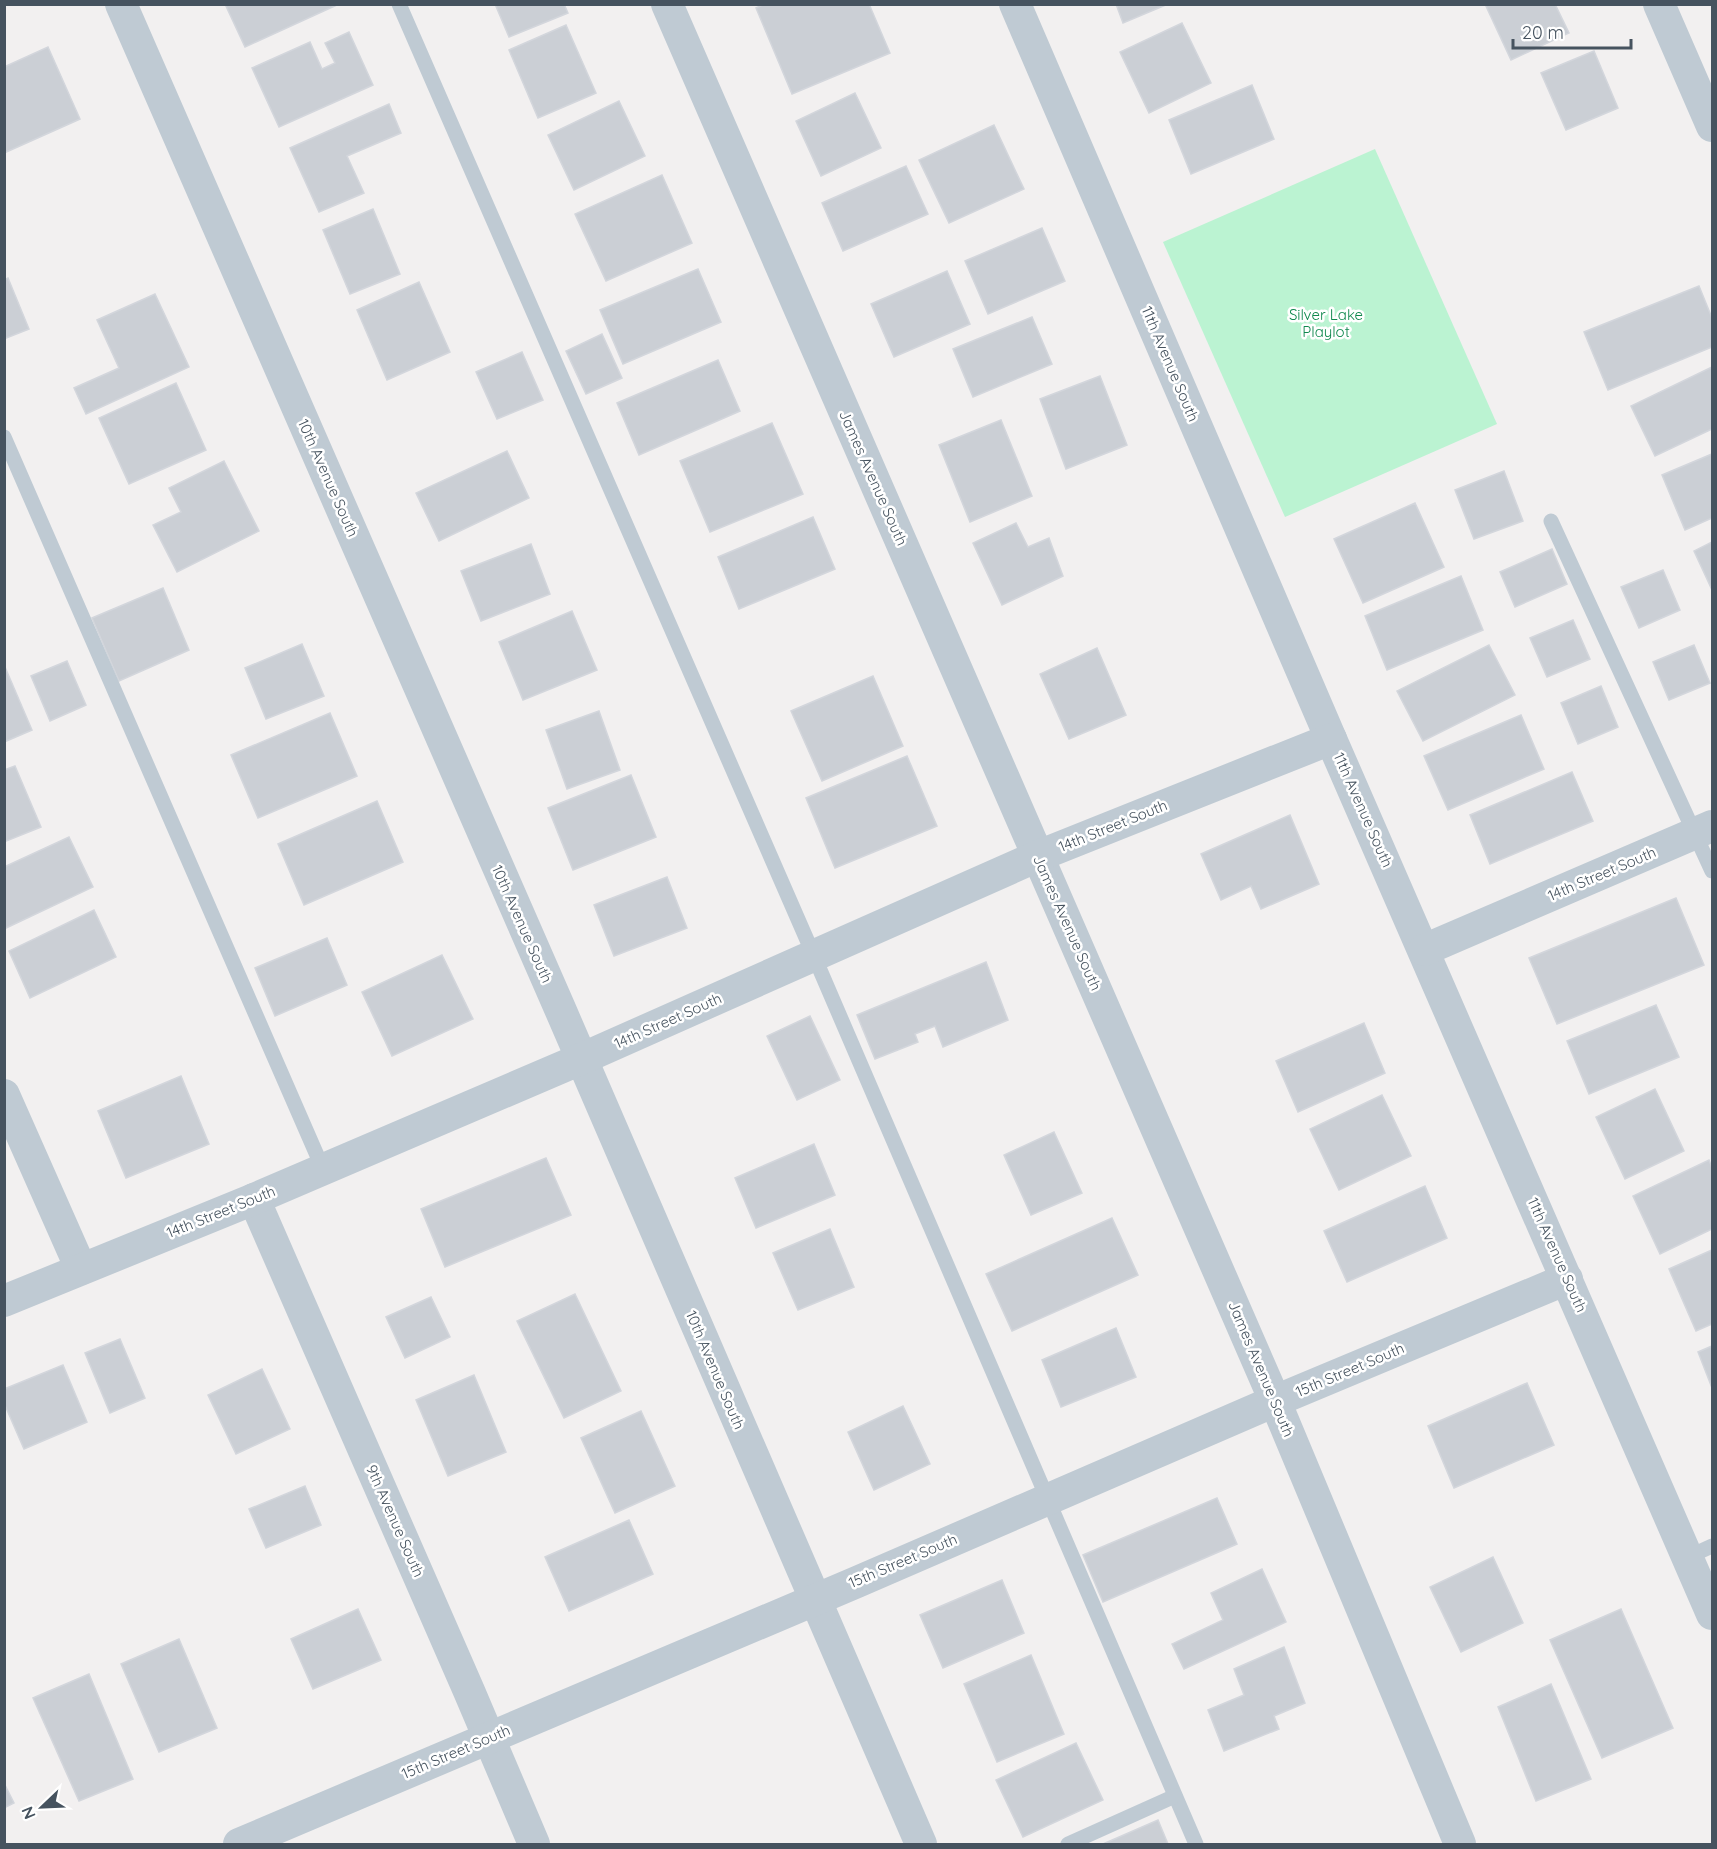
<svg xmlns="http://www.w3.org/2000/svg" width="1717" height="1849" font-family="Quicksand,sans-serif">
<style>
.green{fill:#bbf3d2}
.building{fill:#cbcfd5;stroke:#d3d6dc;stroke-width:1.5}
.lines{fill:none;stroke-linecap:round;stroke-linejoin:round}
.lane{stroke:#bfcad3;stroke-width:15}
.street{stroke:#bfcad3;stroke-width:32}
.labels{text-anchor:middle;stroke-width:5;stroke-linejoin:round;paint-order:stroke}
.park-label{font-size:15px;fill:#0f884d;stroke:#fff}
.street-label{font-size:15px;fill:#46535f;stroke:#fff}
</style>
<rect width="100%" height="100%" fill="#f2f0f0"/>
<polygon class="green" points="1375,149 1497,424 1285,517 1163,242"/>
<g class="building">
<polygon points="225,4 339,4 245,47"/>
<polygon points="495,4 564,4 568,13 509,37"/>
<polygon points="765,4 869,4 890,53 792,94 756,8"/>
<polygon points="1116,4 1168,4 1123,23"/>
<polygon points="1485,4 1555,4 1569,33 1511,60"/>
<polygon points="1182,23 1211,83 1149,113 1120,52"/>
<polygon points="566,25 596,93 538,118 509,50"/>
<polygon points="349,32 373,85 279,127 252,68 310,42 322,69 335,63 325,43"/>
<polygon points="48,47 80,119 4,153 4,67"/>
<polygon points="1594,51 1618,108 1566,130 1541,73"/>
<polygon points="1252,85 1274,139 1191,174 1169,120"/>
<polygon points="855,93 881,148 821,176 796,121"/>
<polygon points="619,101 645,156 574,190 548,135"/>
<polygon points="389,104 401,133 347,156 364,193 319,212 290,148"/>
<polygon points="994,125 1024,189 949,223 919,160"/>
<polygon points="906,166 928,214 843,251 822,203"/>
<polygon points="662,175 692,243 606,281 575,214"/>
<polygon points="373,209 400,274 350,294 323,230"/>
<polygon points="1042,228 1065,281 988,314 965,261"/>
<polygon points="698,269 721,322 623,364 600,310"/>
<polygon points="947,271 970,324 894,357 871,304"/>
<polygon points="8,278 29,329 4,339 4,280"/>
<polygon points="419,282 450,352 387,380 357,310"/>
<polygon points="1699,286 1712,318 1712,347 1608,390 1584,332"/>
<polygon points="155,294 189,367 86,414 74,388 119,368 97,320"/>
<polygon points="1032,317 1052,364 973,397 953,349"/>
<polygon points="602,334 622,378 586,394 566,351"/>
<polygon points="522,352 543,400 497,419 476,372"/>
<polygon points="718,360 740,411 639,455 617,403"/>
<polygon points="1712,367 1712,429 1655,456 1631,406"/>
<polygon points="1100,376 1127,445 1066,469 1040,399"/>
<polygon points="176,383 206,450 129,484 99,418"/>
<polygon points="1001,420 1032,496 970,522 939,445"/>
<polygon points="772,423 803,494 710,532 680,461"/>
<polygon points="507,451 529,498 439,541 416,493"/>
<polygon points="1712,454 1712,518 1685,530 1662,475"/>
<polygon points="224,461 259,531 177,572 153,525 181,512 169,488"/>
<polygon points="1504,471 1523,521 1474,539 1455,490"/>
<polygon points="1415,503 1444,567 1363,603 1334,539"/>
<polygon points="813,517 835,569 739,609 718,557"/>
<polygon points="1016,523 1028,547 1049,538 1063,576 1002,605 973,543"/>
<polygon points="1712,542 1712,590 1694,551"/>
<polygon points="531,544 550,594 481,621 461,571"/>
<polygon points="1552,549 1567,584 1515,607 1500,572"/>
<polygon points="1663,570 1680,610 1639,628 1621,587"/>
<polygon points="1461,576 1483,630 1387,670 1365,616"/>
<polygon points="163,588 189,650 119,681 92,618"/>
<polygon points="572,611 597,670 523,700 499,642"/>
<polygon points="1573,620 1590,659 1547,677 1530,638"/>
<polygon points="302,644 324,696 266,719 245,668"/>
<polygon points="1489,645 1515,695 1423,741 1397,691"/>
<polygon points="1694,645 1710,683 1669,700 1653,662"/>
<polygon points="1097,648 1126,715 1069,739 1040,674"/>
<polygon points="67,661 86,705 50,721 31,676"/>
<polygon points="5,667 32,730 4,742 4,667"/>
<polygon points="873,676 903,746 822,781 791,711"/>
<polygon points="1601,686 1618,727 1578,744 1561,703"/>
<polygon points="599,711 620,770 567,789 546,730"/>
<polygon points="330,713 357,776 258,818 231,755"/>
<polygon points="1521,715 1544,769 1448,810 1424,756"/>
<polygon points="907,756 937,826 835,868 806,798"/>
<polygon points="15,766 41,827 4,842 4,770"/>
<polygon points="1572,772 1593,821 1490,864 1470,815"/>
<polygon points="631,775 656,837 573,870 548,808"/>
<polygon points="377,801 403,862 304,905 278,844"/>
<polygon points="1290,815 1319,884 1261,909 1251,886 1221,900 1201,854"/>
<polygon points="69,837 93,887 4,929 4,867"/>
<polygon points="667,877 687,928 614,956 594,905"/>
<polygon points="1676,898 1704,965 1557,1024 1529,958"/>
<polygon points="94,910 116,957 30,998 9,951"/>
<polygon points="327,938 347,985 275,1016 255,968"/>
<polygon points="442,955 473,1019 392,1056 362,992"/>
<polygon points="986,962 1008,1020 943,1047 935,1026 915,1034 918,1042 875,1059 857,1015"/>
<polygon points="1656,1005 1679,1057 1589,1094 1567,1041"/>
<polygon points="810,1016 840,1080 797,1100 767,1036"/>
<polygon points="1364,1023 1385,1073 1298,1112 1276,1061"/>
<polygon points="181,1076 209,1144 126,1178 98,1111"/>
<polygon points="1655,1089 1684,1151 1625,1179 1596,1117"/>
<polygon points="1382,1095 1411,1156 1339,1190 1310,1129"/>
<polygon points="1054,1132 1082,1193 1031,1215 1004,1155"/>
<polygon points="814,1144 835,1195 756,1228 735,1178"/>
<polygon points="546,1158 571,1215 445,1267 421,1209"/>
<polygon points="1709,1160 1712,1168 1712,1229 1660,1254 1633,1196"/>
<polygon points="1425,1186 1447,1238 1347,1282 1324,1231"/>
<polygon points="1112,1218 1138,1275 1012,1331 986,1274"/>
<polygon points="830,1229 854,1287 798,1310 773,1253"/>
<polygon points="1712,1250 1712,1324 1696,1331 1669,1269"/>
<polygon points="575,1294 621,1391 564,1418 517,1321"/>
<polygon points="431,1297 450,1337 405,1358 386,1317"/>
<polygon points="1116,1328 1136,1377 1061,1407 1042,1360"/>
<polygon points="120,1339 145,1398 110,1413 85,1353"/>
<polygon points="1712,1346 1712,1388 1698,1352"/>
<polygon points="63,1365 87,1422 24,1449 4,1403 4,1389"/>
<polygon points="262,1369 290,1429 236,1454 208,1395"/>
<polygon points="474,1375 506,1452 448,1476 416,1400"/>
<polygon points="1527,1383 1554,1445 1454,1488 1428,1426"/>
<polygon points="903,1406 930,1464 874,1490 848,1432"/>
<polygon points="641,1411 675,1486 615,1513 581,1438"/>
<polygon points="305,1486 321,1525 266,1548 249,1509"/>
<polygon points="1217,1498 1237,1544 1103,1602 1083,1555"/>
<polygon points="629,1520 653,1574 569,1611 545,1557"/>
<polygon points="1493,1557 1523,1623 1461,1652 1430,1587"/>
<polygon points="1262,1569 1286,1622 1184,1669 1172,1644 1223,1620 1211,1593"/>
<polygon points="1002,1580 1024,1633 943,1668 920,1615"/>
<polygon points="358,1609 381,1660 313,1689 291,1639"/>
<polygon points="1621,1609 1673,1728 1602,1758 1550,1640"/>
<polygon points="179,1639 217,1728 159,1752 121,1664"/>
<polygon points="1284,1647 1305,1703 1274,1716 1279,1729 1224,1751 1208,1710 1244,1695 1234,1669"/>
<polygon points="1031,1655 1064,1734 997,1762 964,1684"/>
<polygon points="89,1674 133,1779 79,1801 33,1698"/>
<polygon points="1551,1684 1591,1779 1536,1801 1498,1707"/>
<polygon points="1076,1743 1103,1800 1023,1837 996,1780"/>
<polygon points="4,1783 14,1803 4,1808"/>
<polygon points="1158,1820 1168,1844 1103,1844"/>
</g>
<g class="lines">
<g class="lane">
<polyline points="399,4 814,956 1196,1844"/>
<polyline points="4,437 323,1169"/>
<polyline points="1551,521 1712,871"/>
<polyline points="1688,1557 1712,1546"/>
<polyline points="1068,1844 1175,1796"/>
</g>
<g class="street">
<polyline points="121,4 561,1011 921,1844"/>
<polyline points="667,4 1275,1401 1460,1844"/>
<polyline points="1015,4 1331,739 1712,1614"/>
<polyline points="1659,4 1712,126"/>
<polyline points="1424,950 1712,826"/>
<polyline points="4,1095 81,1269"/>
<polyline points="254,1199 469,1691 534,1844"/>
<polyline points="4,1301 254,1199 581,1059 1038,856 1331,739"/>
<polyline points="239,1844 857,1582 1275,1401 1567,1279"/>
</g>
</g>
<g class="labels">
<g class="park-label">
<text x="1326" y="320">Silver Lake<tspan x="1326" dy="17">Playlot</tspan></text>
</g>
<g class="street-label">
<text transform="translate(1170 364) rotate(67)" y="5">11th Avenue South</text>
<text transform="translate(328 478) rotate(66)" y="5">10th Avenue South</text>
<text transform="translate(873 478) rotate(66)" y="5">James Avenue South</text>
<text transform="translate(1363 810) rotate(66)" y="5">11th Avenue South</text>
<text transform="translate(1113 826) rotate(-22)" y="5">14th Street South</text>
<text transform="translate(1602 874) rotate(-23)" y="5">14th Street South</text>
<text transform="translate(1067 923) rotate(66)" y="5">James Avenue South</text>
<text transform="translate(522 924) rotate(66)" y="5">10th Avenue South</text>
<text transform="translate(668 1021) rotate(-24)" y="5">14th Street South</text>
<text transform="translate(221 1212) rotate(-22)" y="5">14th Street South</text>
<text transform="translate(1557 1255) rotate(66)" y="5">11th Avenue South</text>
<text transform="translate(1261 1369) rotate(67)" y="5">James Avenue South</text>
<text transform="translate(715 1370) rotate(67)" y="5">10th Avenue South</text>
<text transform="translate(1350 1370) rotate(-23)" y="5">15th Street South</text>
<text transform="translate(395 1521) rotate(66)" y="5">9th Avenue South</text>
<text transform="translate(903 1561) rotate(-23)" y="5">15th Street South</text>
<text transform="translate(456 1752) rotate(-23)" y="5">15th Street South</text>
</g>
</g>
<rect width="1717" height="1849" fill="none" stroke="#46535f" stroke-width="12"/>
<g transform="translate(42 1807) rotate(247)" stroke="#ffffff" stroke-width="4.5" paint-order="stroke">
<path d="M0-4.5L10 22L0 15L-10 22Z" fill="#46535f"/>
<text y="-9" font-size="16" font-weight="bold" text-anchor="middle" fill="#46535f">N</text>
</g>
<path d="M1513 39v9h118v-9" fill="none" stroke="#46535f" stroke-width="3"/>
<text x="1522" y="39" font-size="18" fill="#46535f" stroke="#ffffff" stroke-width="4.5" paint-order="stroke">20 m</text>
</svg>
